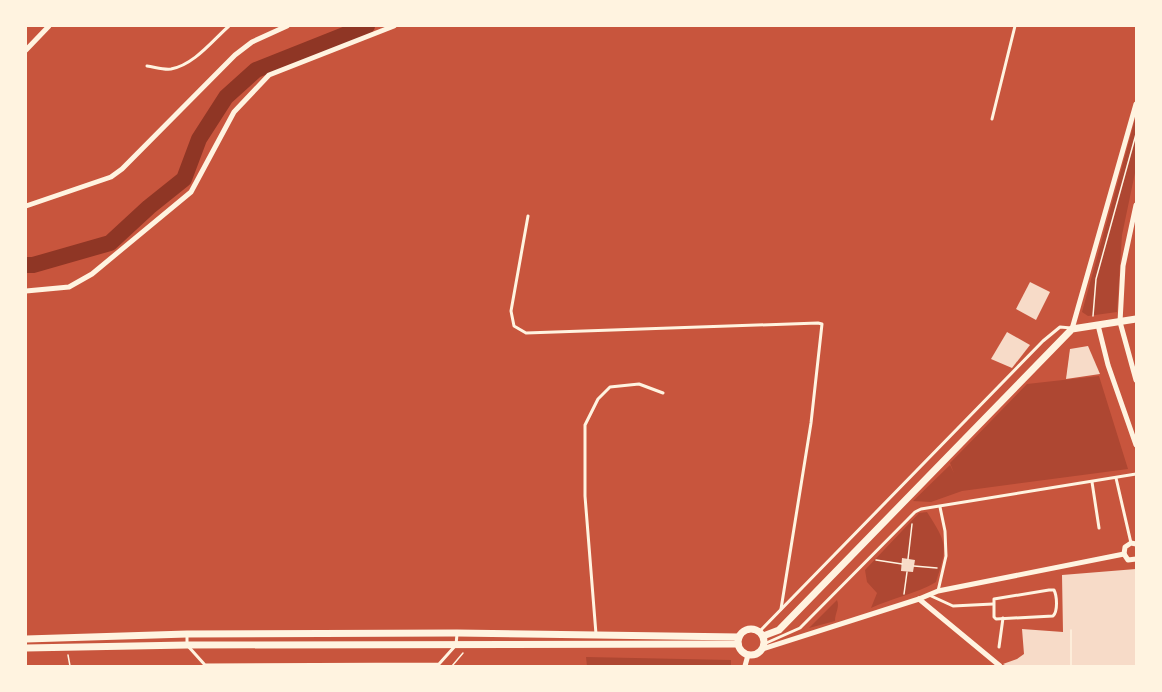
<svg xmlns="http://www.w3.org/2000/svg" width="1162" height="692" font-family="'Work Sans',sans-serif">
<style>
.green{fill:#ae4732}
.lines{fill:none;stroke-linecap:round;stroke-linejoin:round}
.river{stroke:#8f3625;stroke-width:16}
.building{fill:#f7dbc8}
.path{stroke:#fff3e0;stroke-width:1.5}
.service{stroke:#fff3e0;stroke-width:3}
.minor{stroke:#fff3e0;stroke-width:5}
.tertiary{stroke:#fff3e0;stroke-width:7}
</style>
<rect width="100%" height="100%" fill="#c8553d"/>
<g class="green">
<polygon points="1136,116 1136,168 1122,235 1117,312 1088,316 1082,312"/>
<polygon points="1099,376 1128,469 962,491 931,502 913,501 950,465 954,473 950,463 1027,384"/>
<path d="M927 512C947 543 948 546 936 582 916 594 892 598 871 608L877 593 867 582 865 570 919 513Z"/>
<path d="M837 600C840 607 835 613 835 621L809 628Z"/>
<polygon points="586,657 731,660 731,666 587,666"/>
</g>
<g class="lines">
<polyline class="river" points="26,265 33,265 110,243 149,207 184,179 199,139 226,97 256,70 367,26"/>
</g>
<g class="building">
<polygon points="1030,282 1050,292 1036,320 1016,309"/>
<polygon points="1007,332 1030,345 1012,368 991,359"/>
<polygon points="1088,346 1100,374 1066,379 1070,349"/>
<polygon points="902,558 915,560 913,572 901,571"/>
<polygon points="1136,569 1136,666 1007,666 1003,664 1017,659 1024,654 1022,629 1063,632 1062,575"/>
</g>
<g class="lines">
<g class="path">
<polyline points="1093,316 1096,279 1136,134"/>
<polyline points="908,559 912,524"/>
<polyline points="876,560 902,564"/>
<polyline points="914,566 937,568"/>
<polyline points="904,594 907,572"/>
<polyline points="68,655 70,666"/>
<polyline points="452,666 463,653"/>
<polyline points="1071,666 1071,630"/>
</g>
<g class="service">
<path d="M147 66C155 67 163 70 171 69 194 65 213 40 229 26"/>
<polyline points="992,119 1015,26"/>
<polyline points="528,216 511,311 514,326 526,333 818,323 822,324 811,423 781,609"/>
<polyline points="1116,478 1131,543"/>
<polyline points="1092,482 1099,528"/>
<path d="M1049 590H1054C1057 596 1058 611 1053 616L996 619 994 617V599Z"/>
<polyline points="938,591 946,556 945,531 940,507"/>
<polyline points="929,595 953,606 993,604"/>
<polyline points="759,632 1043,341 1060,327 1071,328"/>
<polyline points="187,634 187,645 205,665 439,664 456,645 457,634"/>
<polyline points="596,634 585,496 585,425 598,399 610,387 639,384 663,393"/>
<polyline points="764,644 800,628 915,512 921,509 1136,474"/>
<polyline points="999,647 1003,618"/>
</g>
<g class="minor">
<polyline points="26,50 49,26"/>
<polyline points="1136,205 1123,266 1120,322 1136,380"/>
<polyline points="26,206 111,177 122,169 235,55 252,42 287,26"/>
<polyline points="26,291 69,287 92,274 191,192 234,112 269,75 394,26"/>
<polyline points="1098,325 1108,365 1136,445"/>
<polyline points="1072,329 1136,104"/>
<polyline points="1124,554 1125,547 1131,543 1136,544"/>
<polyline points="1124,554 1128,560 1136,559"/>
<polyline points="919,599 1000,666"/>
<polyline points="762,649 919,599 938,591 1124,554"/>
<polyline points="745,666 748,655"/>
</g>
<g class="tertiary">
<circle cx="751" cy="642" r="13"/>
<polyline points="763,636 779,630 1072,329 1136,319"/>
<polyline points="26,639 187,634 457,633 739,637"/>
<polyline points="26,648 187,645 738,644"/>
</g>
</g>
<rect width="1162" height="692" fill="none" stroke="#fff3e0" stroke-width="54"/>
</svg>
